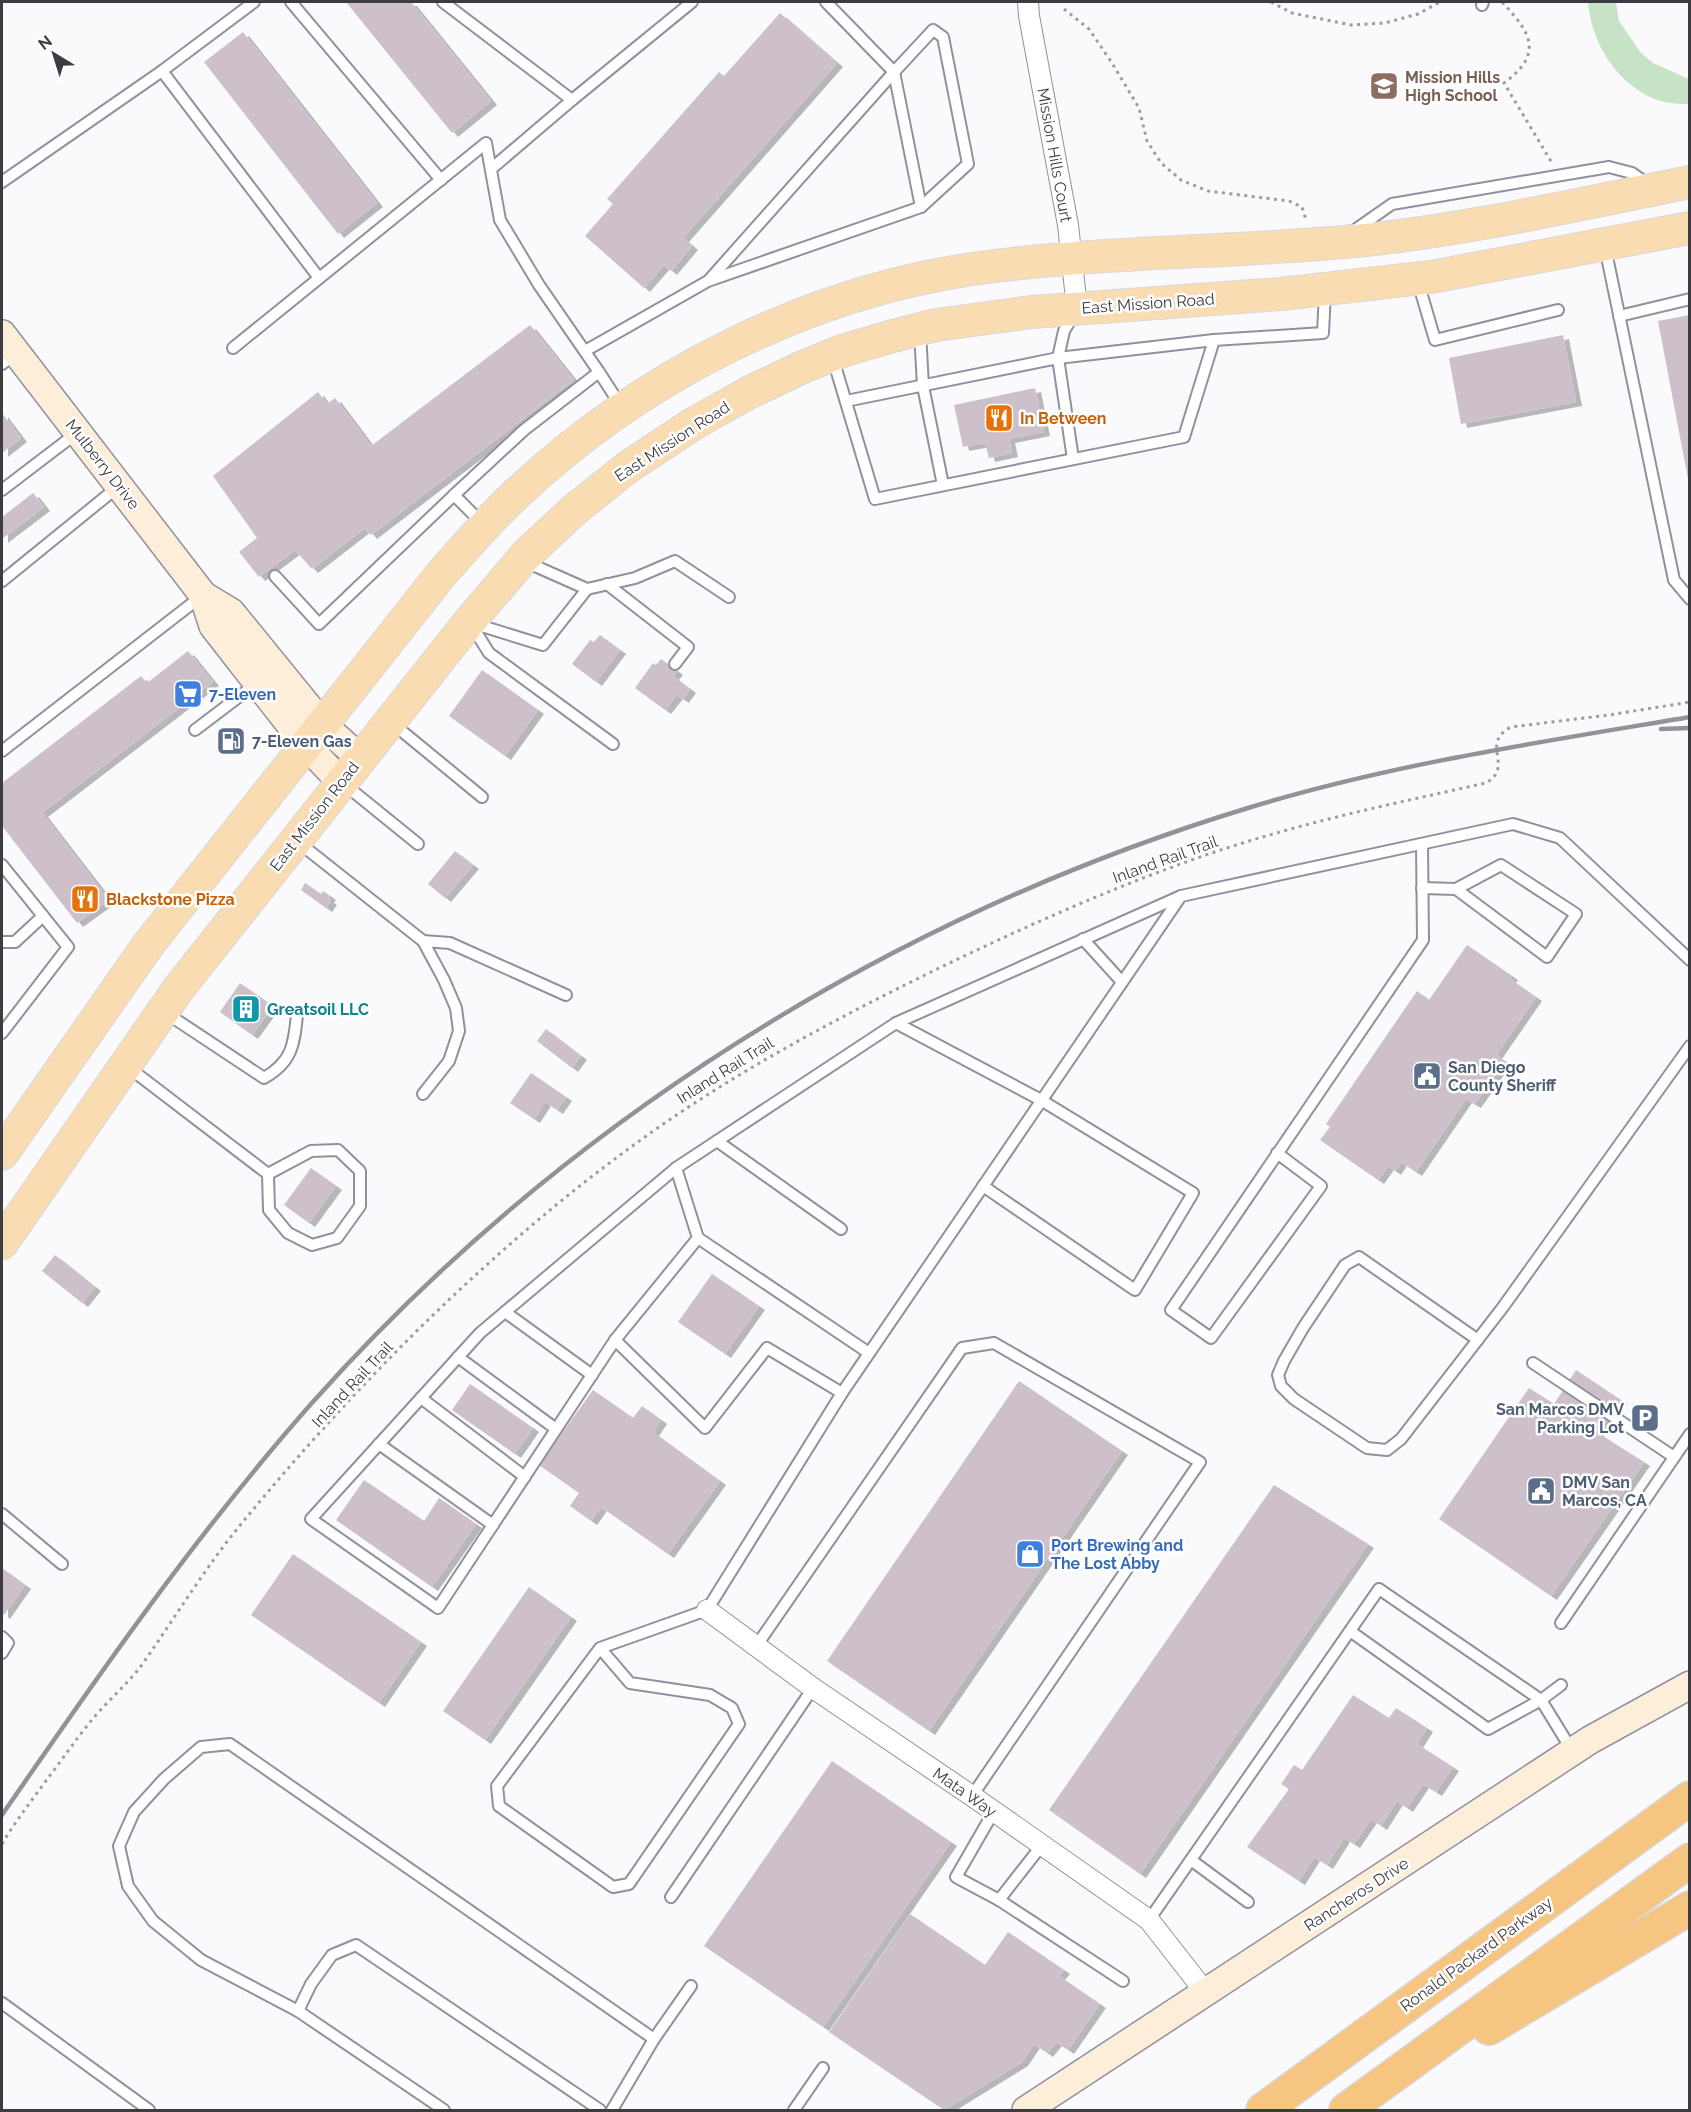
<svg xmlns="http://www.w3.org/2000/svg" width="1691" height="2112" font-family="Raleway,sans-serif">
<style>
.green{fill:#c6e4c5}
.building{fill:#cec0cb;filter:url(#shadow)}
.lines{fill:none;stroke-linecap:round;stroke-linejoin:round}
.service-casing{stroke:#91909f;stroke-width:14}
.minor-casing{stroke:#91909f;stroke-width:22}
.secondary-casing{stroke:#91909f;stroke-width:30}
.primary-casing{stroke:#d8d8d9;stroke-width:34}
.motorway-casing{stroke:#d8d8d9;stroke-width:36}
.path{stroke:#9d9da1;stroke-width:3;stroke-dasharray:3 4.5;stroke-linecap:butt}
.service{stroke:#fff;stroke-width:10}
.minor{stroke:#fff;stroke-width:20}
.secondary{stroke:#fceed9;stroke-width:27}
.primary{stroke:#fadcb3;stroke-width:32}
.motorway{stroke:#f6c581;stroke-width:33}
.rail{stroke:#939297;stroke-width:4.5}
.labels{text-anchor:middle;stroke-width:5;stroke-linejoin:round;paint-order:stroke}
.education-label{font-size:16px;font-weight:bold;fill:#785e54;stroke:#fff;text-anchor:start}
.street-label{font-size:16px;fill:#3d3c42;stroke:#fff}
.food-label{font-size:16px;font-weight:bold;fill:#c56008;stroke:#fff;text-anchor:start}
.shop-label{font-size:16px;font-weight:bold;fill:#366cbe;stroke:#fff;text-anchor:start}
.service-label{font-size:16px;font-weight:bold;fill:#4e5e75;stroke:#fff;text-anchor:start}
.culture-label{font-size:16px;font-weight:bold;fill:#0d838f;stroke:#fff;text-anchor:start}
</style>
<defs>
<filter id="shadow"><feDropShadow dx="6" dy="4" stdDeviation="0" flood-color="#0004"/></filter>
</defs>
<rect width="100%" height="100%" fill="#fafafd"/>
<path class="green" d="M1588 2H1616L1619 21 1641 53 1653 63 1689 79V104C1676 104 1661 103 1648 96 1613 78 1591 40 1588 2Z"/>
<g class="building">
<polygon points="346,2 411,2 491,101 452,133"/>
<polygon points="780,13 837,63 683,238 692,246 671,271 664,265 644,288 585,236 613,204 607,199 719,72 724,76"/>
<polygon points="243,32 377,203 338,234 204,62"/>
<polygon points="1690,315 1690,479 1688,479 1658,321"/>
<polygon points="530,325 574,380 371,535 365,528 312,569 295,550 259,577 239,552 257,538 213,476 318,392 327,404 335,398 371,446"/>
<polygon points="1563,335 1576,402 1461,424 1449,358"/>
<polygon points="1035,388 1044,432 1009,439 1012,453 989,458 985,443 963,447 954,405"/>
<polygon points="2,413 21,438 2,453"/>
<polygon points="33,493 44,507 2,539 2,517"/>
<polygon points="600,635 620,650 596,682 572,664 590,640 594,642"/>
<polygon points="188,651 213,682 42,813 109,900 77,923 2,826 2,783 141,676 147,683"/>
<polygon points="661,659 677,671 673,676 690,689 683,699 677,695 665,710 635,688 653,663 656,665"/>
<polygon points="482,670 538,710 505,756 449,716"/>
<polygon points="455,851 473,865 445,898 428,884"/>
<polygon points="305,883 321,894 323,891 330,896 328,899 331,901 326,908 301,890"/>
<polygon points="1467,945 1512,976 1510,979 1536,997 1496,1055 1505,1061 1475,1104 1466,1099 1416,1172 1401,1162 1395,1171 1388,1166 1378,1180 1320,1140 1330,1127 1326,1124 1417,991 1429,1000"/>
<polygon points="240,983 273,1006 252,1035 220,1012"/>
<polygon points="546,1029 581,1056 572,1068 537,1041"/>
<polygon points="531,1073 566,1097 557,1110 545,1102 534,1119 510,1103"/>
<polygon points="311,1168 336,1186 309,1223 284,1205"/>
<polygon points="55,1255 95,1287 82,1303 42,1271"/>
<polygon points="712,1274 759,1306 725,1354 678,1322"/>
<polygon points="1576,1370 1621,1400 1598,1433 1644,1462 1551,1596 1439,1519 1529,1388 1554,1404"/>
<polygon points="1019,1381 1122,1451 929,1731 827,1661"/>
<polygon points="470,1384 533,1428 515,1454 452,1410"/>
<polygon points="593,1390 633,1418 642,1406 661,1420 653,1432 720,1481 668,1554 601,1507 591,1521 570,1506 579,1493 539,1465"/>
<polygon points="364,1480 424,1521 439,1498 476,1524 432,1587 336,1520"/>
<polygon points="1274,1485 1368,1544 1140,1874 1049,1810"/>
<polygon points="293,1554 421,1642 379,1703 251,1615"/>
<polygon points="2,1568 25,1585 4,1615 2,1613"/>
<polygon points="529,1587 571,1617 485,1740 443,1711"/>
<polygon points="1353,1695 1389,1718 1396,1708 1427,1728 1417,1744 1453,1767 1436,1792 1423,1784 1407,1808 1397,1801 1381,1826 1371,1819 1354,1844 1344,1838 1327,1865 1314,1857 1299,1881 1247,1847 1289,1789 1281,1784 1294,1765 1302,1770"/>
<polygon points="832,1761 951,1842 823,2027 704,1946"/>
<polygon points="910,1914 985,1965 1008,1932 1064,1970 1059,1976 1100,2004 1068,2050 1056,2042 1047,2053 1034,2044 1022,2062 944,2110 829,2032"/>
</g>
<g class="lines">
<g class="service-casing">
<g id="service">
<polyline points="254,2 162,71 319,278"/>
<polyline points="291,2 441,180"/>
<polyline points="443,2 572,100 491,169"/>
<polyline points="1482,5 1483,2"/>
<polyline points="572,100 692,2"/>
<polyline points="2,182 162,71"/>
<polyline points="1352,232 1392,204 1609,167 1632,173 1649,185"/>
<polyline points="1605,247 1674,580 1690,599"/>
<polyline points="710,279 894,72 921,207"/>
<polyline points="1418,282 1435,340 1558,310"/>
<polyline points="1074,314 1064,331 1058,358 1214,340"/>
<polyline points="1619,316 1690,299"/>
<polyline points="920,332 923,386 943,485"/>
<polyline points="233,348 486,143 500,220 539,285 599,372"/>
<polyline points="585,351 708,281 921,207 968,164 943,37 933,30 894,72 826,2"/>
<polyline points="833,359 875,499 1184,437 1214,340 1323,333 1325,292"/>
<polyline points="2,364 16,353"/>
<polyline points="846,401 1058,358 1073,459"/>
<polyline points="2,490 78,432"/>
<polyline points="454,495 524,430 599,372 621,406"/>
<polyline points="275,576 319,624 454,495 482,523"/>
<polyline points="2,581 119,486"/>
<polyline points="607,584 688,647 675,664"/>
<polyline points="587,589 635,578 675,561 729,597"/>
<polyline points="472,623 543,645 587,589 526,562"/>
<polyline points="471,624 489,653 613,744"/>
<polyline points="392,723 482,797"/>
<polyline points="195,730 257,683"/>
<polyline points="2,751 203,595"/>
<polyline points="344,784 418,844"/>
<polyline points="298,842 423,941 450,943 566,995"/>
<polyline points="2,865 68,947 2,1033"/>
<polyline points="1422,888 1456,889 1547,957 1576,914 1501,865 1456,889"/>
<polyline points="1083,939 1122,982"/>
<polyline points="423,941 444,980 456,1008 459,1031 449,1061 423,1094"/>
<polyline points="2,942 15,942 43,916"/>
<path d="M166 1013 264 1078C292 1062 294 1045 297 1015"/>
<polyline points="896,1023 1041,1100 1193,1193 1135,1290 983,1186"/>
<polyline points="128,1067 268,1174 269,1210 288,1233 312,1245 337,1238 360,1206 360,1171 338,1150 311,1151 268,1174"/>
<polyline points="717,1141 841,1229"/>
<polyline points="1277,1153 1321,1186 1211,1338 1171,1310 1423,940 1422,844"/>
<polyline points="698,1238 869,1353"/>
<polyline points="505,1312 592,1375"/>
<polyline points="615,1340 438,1608 311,1519 480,1333 676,1168 896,1023 1181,896"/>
<polyline points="1478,1340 1359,1257 1345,1265 1303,1328 1284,1361 1278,1375 1281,1386 1294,1399 1367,1448 1387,1450 1401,1439 1503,1307 1690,1046"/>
<polyline points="458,1357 556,1429"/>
<polyline points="1533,1363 1674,1457"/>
<polyline points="842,1393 1181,896 1513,824 1560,838 1690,960"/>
<polyline points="421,1398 525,1477"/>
<polyline points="379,1444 493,1525"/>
<polyline points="2,1514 62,1564"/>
<polyline points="1561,1623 1690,1434"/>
<polyline points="1350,1631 1488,1729 1541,1700 1561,1685"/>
<polyline points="2,1637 8,1643 2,1653"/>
<polyline points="757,1645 962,1348 994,1343 1200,1462 972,1796"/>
<polyline points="600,1648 630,1683 710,1695 732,1708 739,1724 629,1884 613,1887 499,1806 497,1786 600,1648 707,1610 842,1393 767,1348 705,1428 615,1340 698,1238 676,1168"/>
<polyline points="994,1811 956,1877 999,1900 1042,1845"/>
<polyline points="1191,1860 1248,1902"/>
<polyline points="671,1897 813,1688"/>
<polyline points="999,1900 1123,1981"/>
<polyline points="1149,1920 1379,1589 1541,1700 1573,1752"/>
<polyline points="2,2003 149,2110"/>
<polyline points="298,2011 311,1984 332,1955 356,1945 600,2110"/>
<polyline points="444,2110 298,2011 201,1960 153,1921 128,1886 119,1846 134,1812 164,1779 201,1747 230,1744 654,2039"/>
<polyline points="612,2110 654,2039 691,1986"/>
<polyline points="794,2110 823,2068"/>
</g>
</g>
<g class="minor-casing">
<g id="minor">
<polyline points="1028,2 1029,16 1068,225 1077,308"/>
<polyline points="707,1610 813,1688 972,1796 1149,1920 1206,1993"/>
</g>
</g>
<g class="secondary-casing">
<g id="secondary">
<polyline points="2,334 203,595 213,626 306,745 341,782"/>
<polyline points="203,595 231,612 323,725 360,758"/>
<polyline points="1026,2110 1590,1740 1690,1685"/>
</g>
</g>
<g class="primary-casing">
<g id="primary">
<path d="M2 1154 148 945 443 572C465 547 488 521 512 498 637 379 800 295 972 269 1099 251 1228 253 1356 241 1468 230 1579 204 1690 182"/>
<polyline points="2,1243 179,988 469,622 526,555 574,510 628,467 693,424 750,392 803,367 842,351 893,336 936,325 1032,312 1281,294 1431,277 1690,228"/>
</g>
</g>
<g class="motorway-casing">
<g id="motorway">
<polyline points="1489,2028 1690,1908"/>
<polyline points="1263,2110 1690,1798"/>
<polyline points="1346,2110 1690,1860"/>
</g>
</g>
<g class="path">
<polyline points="1271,2 1292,13 1351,25 1385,23 1418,14 1440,2"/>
<path d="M1502 2C1530 32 1545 53 1504 83L1552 163"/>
<polyline points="1064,9 1089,29 1112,63 1139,108 1147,141 1161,163 1181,180 1208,191 1289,201 1302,207 1306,220"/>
<path d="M2 1844C14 1823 30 1803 45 1782 62 1760 78 1736 96 1715 111 1698 128 1683 141 1666 172 1622 200 1576 233 1534 358 1380 513 1225 678 1114 757 1061 840 1017 925 975 1015 931 1108 889 1203 856 1295 824 1391 804 1486 783 1515 766 1479 744 1511 727L1609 715 1690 702"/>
</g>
<use href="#service" class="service"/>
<use href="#minor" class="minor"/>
<use href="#secondary" class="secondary"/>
<use href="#primary" class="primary"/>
<use href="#motorway" class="motorway"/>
<g class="rail">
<polyline points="1661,729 1690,728"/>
<path d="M2 1815C99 1674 198 1532 311 1404 560 1124 890 917 1248 808 1392 764 1541 742 1690 717"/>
</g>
</g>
<defs>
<g id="school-square" transform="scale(1.5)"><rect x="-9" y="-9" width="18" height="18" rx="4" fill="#8d6e63" stroke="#fff"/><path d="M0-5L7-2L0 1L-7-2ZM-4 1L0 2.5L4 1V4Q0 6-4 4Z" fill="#fff"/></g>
<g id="restaurant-square" transform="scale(1.5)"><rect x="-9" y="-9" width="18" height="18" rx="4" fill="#e8710a" stroke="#fff"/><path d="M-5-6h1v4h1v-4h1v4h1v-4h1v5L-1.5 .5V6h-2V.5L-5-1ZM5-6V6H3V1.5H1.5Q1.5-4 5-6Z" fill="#fff"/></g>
<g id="supermarket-square" transform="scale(1.5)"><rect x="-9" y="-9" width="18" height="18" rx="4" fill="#3f7fe0" stroke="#fff"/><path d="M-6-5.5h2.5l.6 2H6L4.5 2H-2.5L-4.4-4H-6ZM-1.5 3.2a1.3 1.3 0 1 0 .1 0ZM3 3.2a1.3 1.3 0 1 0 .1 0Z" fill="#fff"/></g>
<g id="fuel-square" transform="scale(1.5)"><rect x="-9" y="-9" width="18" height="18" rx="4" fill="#5c6f8a" stroke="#fff"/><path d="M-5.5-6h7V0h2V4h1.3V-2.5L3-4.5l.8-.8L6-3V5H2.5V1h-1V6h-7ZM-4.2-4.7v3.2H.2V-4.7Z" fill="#fff"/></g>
<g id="building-square" transform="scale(1.5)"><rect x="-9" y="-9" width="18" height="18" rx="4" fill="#0f9aa8" stroke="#fff"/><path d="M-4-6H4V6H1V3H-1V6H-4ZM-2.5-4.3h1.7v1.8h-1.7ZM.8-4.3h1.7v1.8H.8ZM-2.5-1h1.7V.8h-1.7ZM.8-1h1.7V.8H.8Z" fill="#fff"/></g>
<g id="civic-square" transform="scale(1.5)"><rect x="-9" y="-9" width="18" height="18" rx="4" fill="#5c6f8a" stroke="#fff"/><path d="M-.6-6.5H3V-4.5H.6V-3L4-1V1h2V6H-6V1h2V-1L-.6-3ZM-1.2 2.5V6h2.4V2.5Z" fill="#fff"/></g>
<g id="parking-square" transform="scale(1.5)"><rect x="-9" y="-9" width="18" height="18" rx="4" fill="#5c6f8a" stroke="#fff"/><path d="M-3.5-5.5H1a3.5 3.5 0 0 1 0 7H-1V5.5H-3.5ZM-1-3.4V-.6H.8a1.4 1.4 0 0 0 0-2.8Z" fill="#fff"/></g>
<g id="shop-square" transform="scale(1.5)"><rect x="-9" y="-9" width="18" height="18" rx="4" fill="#3f7fe0" stroke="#fff"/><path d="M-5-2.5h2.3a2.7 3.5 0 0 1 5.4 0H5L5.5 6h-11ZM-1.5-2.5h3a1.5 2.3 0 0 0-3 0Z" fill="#fff"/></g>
</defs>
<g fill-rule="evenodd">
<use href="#school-square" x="1384" y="86"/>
<use href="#restaurant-square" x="999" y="418"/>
<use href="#supermarket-square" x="188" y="694"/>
<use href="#fuel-square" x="231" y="741"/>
<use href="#restaurant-square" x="85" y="899"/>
<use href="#building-square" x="246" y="1009"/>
<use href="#civic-square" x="1427" y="1076"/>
<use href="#parking-square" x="1645" y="1418"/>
<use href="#civic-square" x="1541" y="1491"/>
<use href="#shop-square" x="1030" y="1554"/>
</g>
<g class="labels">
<g class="education-label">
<text x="1405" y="83">Mission Hills<tspan x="1405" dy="18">High School</tspan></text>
</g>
<g class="street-label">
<text transform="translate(1055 155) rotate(80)" y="6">Mission Hills Court</text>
<text transform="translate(1148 303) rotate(-4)" y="6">East Mission Road</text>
<text transform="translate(672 441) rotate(-33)" y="6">East Mission Road</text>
<text transform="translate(103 464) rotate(52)" y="6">Mulberry Drive</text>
<text transform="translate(314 816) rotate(-52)" y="6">East Mission Road</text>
<text transform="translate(1165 859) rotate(-20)" y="6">Inland Rail Trail</text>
<text transform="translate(725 1070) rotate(-32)" y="6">Inland Rail Trail</text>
<text transform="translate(352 1384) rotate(-47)" y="6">Inland Rail Trail</text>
<text transform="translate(965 1792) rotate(35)" y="6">Mata Way</text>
<text transform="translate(1356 1894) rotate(-33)" y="6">Rancheros Drive</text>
<text transform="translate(1476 1954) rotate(-36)" y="6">Ronald Packard Parkway</text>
</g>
<g class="food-label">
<text x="1020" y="424">In Between</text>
<text x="106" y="905">Blackstone Pizza</text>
</g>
<g class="shop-label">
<text x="209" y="700">7-Eleven</text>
<text x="1051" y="1551">Port Brewing and<tspan x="1051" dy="18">The Lost Abby</tspan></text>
</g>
<g class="service-label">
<text x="252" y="747">7-Eleven Gas</text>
<text x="1448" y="1073">San Diego<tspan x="1448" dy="18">County Sheriff</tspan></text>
<text x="1624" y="1415" text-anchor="end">San Marcos DMV<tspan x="1624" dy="18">Parking Lot</tspan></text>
<text x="1562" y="1488">DMV San<tspan x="1562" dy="18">Marcos, CA</tspan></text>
</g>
<g class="culture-label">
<text x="267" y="1015">Greatsoil LLC</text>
</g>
</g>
<rect width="1691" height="2112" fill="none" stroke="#3d3c42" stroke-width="6"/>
<g transform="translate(54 54) rotate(322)" stroke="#ffffff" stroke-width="4.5" paint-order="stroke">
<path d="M0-4.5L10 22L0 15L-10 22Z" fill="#3d3c42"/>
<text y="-9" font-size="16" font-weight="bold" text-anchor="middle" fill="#3d3c42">N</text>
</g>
</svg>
